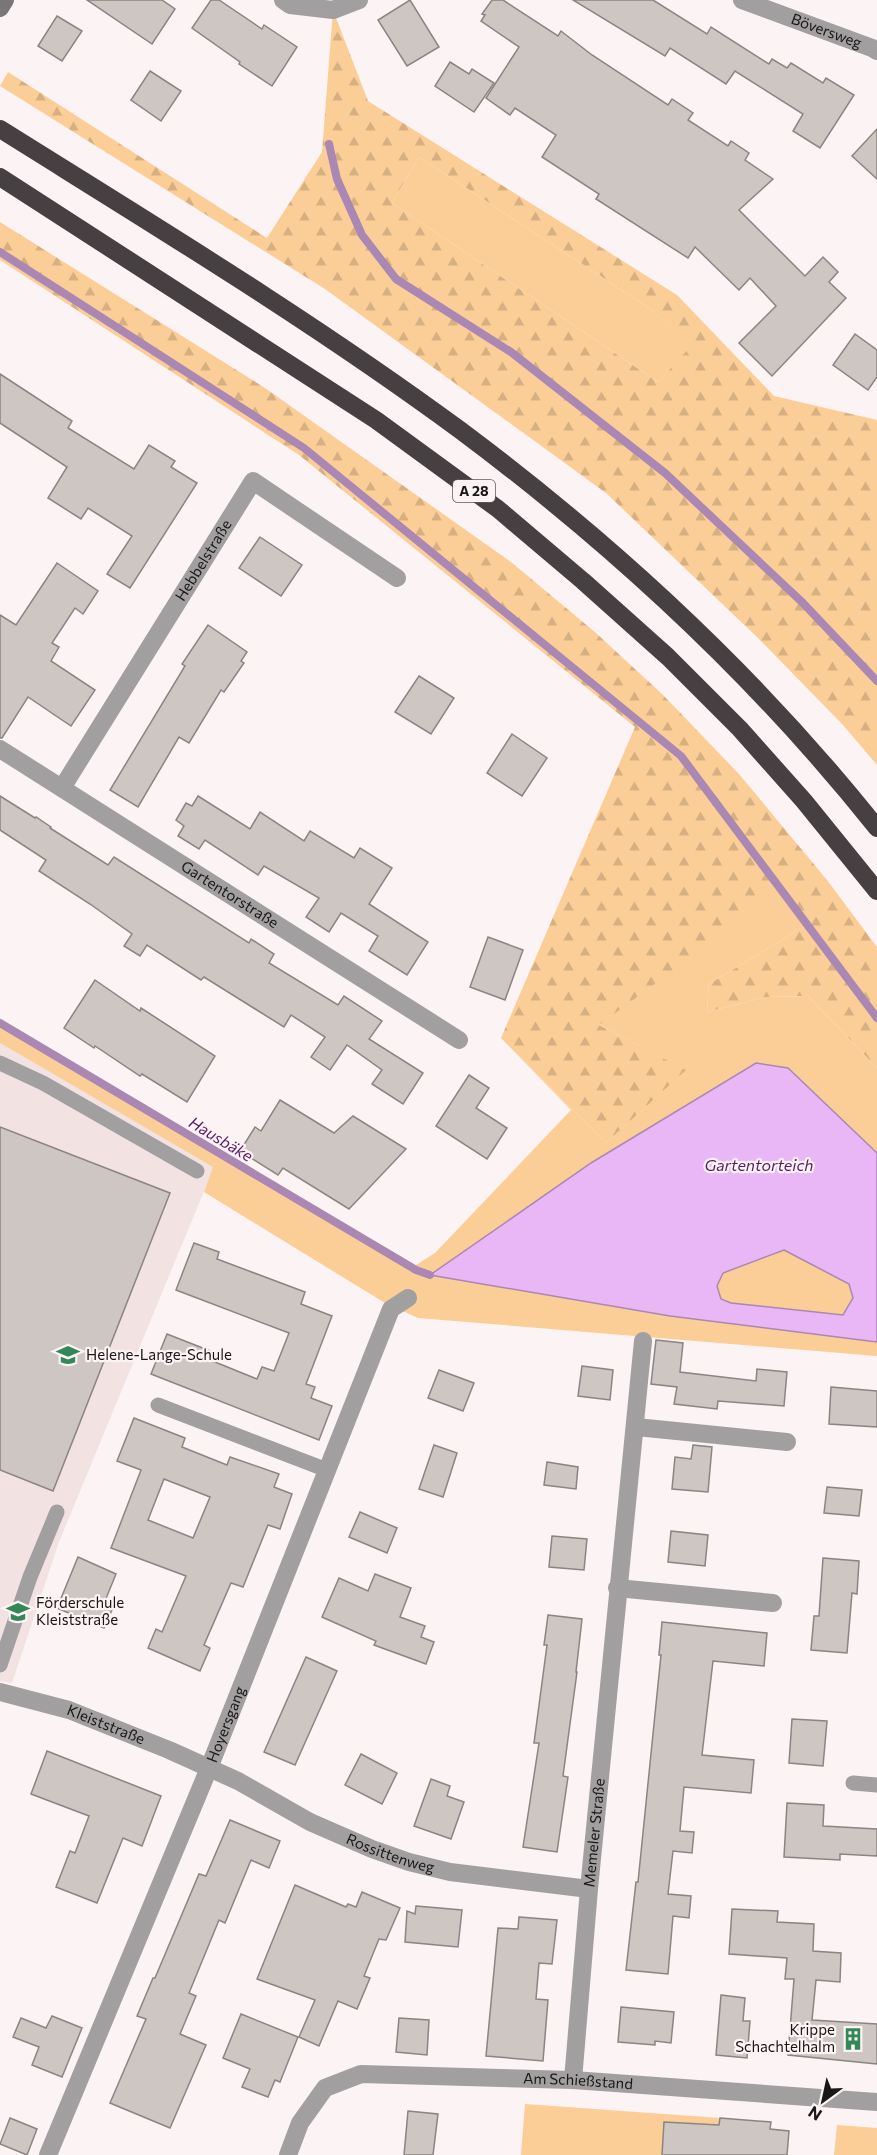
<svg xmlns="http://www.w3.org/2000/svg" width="877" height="2155" font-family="Commissioner,sans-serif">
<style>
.built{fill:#f3e2e2}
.forest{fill:url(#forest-firs);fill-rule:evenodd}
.green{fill:#fbce98}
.water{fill:#e9b7f6;stroke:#ab87b3;stroke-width:1.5;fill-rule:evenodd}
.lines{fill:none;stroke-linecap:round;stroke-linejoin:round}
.stream{stroke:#ab87b3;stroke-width:8}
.building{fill:#cdc6c3;stroke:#8b8582;stroke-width:1.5;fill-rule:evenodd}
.lane{stroke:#a29fa0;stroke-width:15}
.street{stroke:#a29fa0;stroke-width:18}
.secondary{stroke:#7a7577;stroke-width:18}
.highway{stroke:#464043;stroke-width:18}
.labels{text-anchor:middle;stroke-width:4.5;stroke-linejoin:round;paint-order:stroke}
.shield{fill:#fcf3f4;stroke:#5e5959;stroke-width:1.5}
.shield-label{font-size:14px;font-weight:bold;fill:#1a1717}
.street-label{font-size:15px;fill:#1a1717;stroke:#fcf3f4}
.poi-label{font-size:15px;fill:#1a1717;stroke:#fcf3f4;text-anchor:start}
.water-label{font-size:16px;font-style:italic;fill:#581c66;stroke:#fcf3f4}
</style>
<defs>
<pattern id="forest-firs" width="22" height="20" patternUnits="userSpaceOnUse" patternTransform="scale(1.5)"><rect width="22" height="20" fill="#fbce98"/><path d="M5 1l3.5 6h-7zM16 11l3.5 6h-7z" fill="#d7b082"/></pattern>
</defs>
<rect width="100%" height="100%" fill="#fcf3f4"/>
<polygon class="built" points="0,1043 214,1167 59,1542 12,1683 0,1681"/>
<g class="forest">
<path d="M333 10 368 101 677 295 774 396 877 420V765L843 725 758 638 606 493 325 289 0 86 8 72 267 238 322 152ZM419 157 652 310 690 346 658 382 392 203Z"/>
<polygon points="0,222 265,388 511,562 596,633 663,695 739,774 827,880 877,947 877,1068 808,996 766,997 707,1012 709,984 805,926 599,1025 687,1070 606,1143 501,1038 635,727 299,455 0,260"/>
</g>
<g class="green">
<polygon points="419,157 652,310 691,346 658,382 392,203"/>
<polygon points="781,891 805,926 709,984 707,1012 766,997 808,996 877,1068 877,1356 418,1318 385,1303 204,1192 213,1167 0,1043 0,1023 405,1267 416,1265 435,1253 571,1110 501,1038 606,1143 686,1070 599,1025"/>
<polygon points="525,2104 720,2118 719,2125 665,2122 662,2155 521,2155"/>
<polygon points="837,2125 877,2128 877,2155 834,2155"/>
</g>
<path class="water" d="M756 1063 788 1068 877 1153V1342L670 1316 430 1275 591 1163ZM784 1250 849 1284 853 1298 843 1315 731 1303 721 1299 717 1286 723 1273Z"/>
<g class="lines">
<g class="stream">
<polyline points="329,144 337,179 362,235 396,279 511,352 665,473 803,603 877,681"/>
<polyline points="0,252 304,448 681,756 877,1018"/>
<polyline points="0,1023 416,1270 430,1275"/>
</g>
</g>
<g class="building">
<polygon points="87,0 162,0 175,9 152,44"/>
<polygon points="211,0 219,0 262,29 264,25 297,47 272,86 239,64 240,62 192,28"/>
<polygon points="410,0 439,47 407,66 378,20"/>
<polygon points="492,0 503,0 558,36 561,31 592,55 668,105 672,99 693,113 688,120 728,146 731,141 749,153 745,160 773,179 739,210 805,276 823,257 838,272 829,282 846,298 772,376 739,343 776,306 750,278 739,290 695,247 688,258 596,199 599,194 542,157 556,135 515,108 510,115 486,98 519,47 481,21 485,15 482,14"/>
<polygon points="573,0 653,0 707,34 711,27 769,64 772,59 787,68 791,63 823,83 826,78 854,95 820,148 793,131 803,114 735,71 726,84 670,48 665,56"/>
<polygon points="57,16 82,31 62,61 38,46"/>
<polygon points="450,62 469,74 472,69 494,83 474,112 435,86"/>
<polygon points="150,71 181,91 161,121 131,100"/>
<polygon points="877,129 877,179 852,156"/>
<polygon points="855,334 877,350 877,377 868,390 833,365"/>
<polygon points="0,374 72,421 68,428 134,469 149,445 175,461 171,467 197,483 130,588 107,574 132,536 88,508 81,519 48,498 67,467 0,423"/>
<polygon points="260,537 302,565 281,596 239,568"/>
<polygon points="57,563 98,591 83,614 75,608 52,643 59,647 51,661 95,690 71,726 28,697 2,738 0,738 0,615 16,625"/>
<polygon points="208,625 247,652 241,661 244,663 224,692 221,690 189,743 179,737 138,807 110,790 185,666 182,664"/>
<polygon points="419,676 454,698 431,734 395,712"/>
<polygon points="512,734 547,758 522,796 487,773"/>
<polygon points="0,796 35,818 36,817 51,827 50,828 108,865 114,857 249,943 251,939 274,954 269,963 338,1005 344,996 382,1021 369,1039 423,1073 403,1104 372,1084 382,1070 347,1045 330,1070 311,1057 325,1037 291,1015 284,1027 204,977 201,980 147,945 140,956 124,946 132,934 90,904 39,871 46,860 0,830"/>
<polygon points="198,796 250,829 260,812 304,841 310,831 354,858 360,848 392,868 369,904 428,942 407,975 369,951 378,936 341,913 329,932 306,917 319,898 264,866 258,875 205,840 199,849 178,836 184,826 176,820 186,803 192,806"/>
<polygon points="488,937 523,950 505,1000 470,987"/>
<polygon points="95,980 140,1011 141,1008 215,1056 187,1102 142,1074 140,1076 95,1046 94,1048 64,1028"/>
<polygon points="469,1075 489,1088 476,1108 507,1128 487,1159 436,1126"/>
<polygon points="280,1100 334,1133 353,1116 406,1149 349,1209 283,1168 278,1175 240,1151 255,1127 261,1131"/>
<polygon points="0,1127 170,1193 53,1491 0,1470"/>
<polygon points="194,1243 219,1252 217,1259 305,1292 301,1304 332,1316 306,1384 315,1387 311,1398 332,1406 319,1440 151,1374 167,1334 218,1354 215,1362 257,1379 262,1367 274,1371 289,1333 176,1290"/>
<polygon points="656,1340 683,1343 680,1372 756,1381 757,1369 787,1372 784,1406 718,1401 717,1409 674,1404 677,1387 651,1384"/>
<polygon points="582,1366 613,1370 610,1400 578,1396"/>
<polygon points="439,1370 474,1383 463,1411 428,1398"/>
<polygon points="831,1387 877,1391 877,1427 829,1424"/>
<path d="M134 1418 185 1438 182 1447 227 1465 230 1457 279 1474 274 1487 292 1494 280 1529 268 1525 243 1587 231 1583 204 1645 210 1648 200 1671 148 1648 156 1629 162 1632 186 1576 111 1548 141 1470 117 1461ZM164 1479 210 1497 193 1538 148 1520Z"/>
<polygon points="434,1445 457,1453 443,1497 419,1489"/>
<polygon points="693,1445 712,1447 708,1492 672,1489 675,1457 691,1459"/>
<polygon points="547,1462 578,1467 576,1489 544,1485"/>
<polygon points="827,1487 862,1490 859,1516 824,1513"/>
<polygon points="360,1512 397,1528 387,1553 349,1537"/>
<polygon points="671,1531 708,1535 705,1566 668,1562"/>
<polygon points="552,1536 587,1539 584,1570 549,1567"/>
<polygon points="78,1557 116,1574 103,1606 112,1610 104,1628 57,1608"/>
<polygon points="823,1558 859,1561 857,1594 852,1593 847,1653 811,1650 814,1616 819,1616"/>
<polygon points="375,1574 411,1588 400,1617 425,1626 421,1637 434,1642 426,1664 374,1645 376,1641 322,1617 339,1578 368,1591"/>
<polygon points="548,1615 582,1619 576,1672 577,1672 563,1776 568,1777 557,1852 523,1847 539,1743 534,1743 547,1645 544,1645"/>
<polygon points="662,1622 767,1633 764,1666 713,1661 702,1755 754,1760 751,1793 684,1787 680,1831 694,1832 692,1853 673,1851 668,1894 691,1896 689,1918 673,1916 668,1974 626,1970 636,1882 638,1882 661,1655 659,1655"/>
<polygon points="306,1657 337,1671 295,1765 264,1752"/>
<polygon points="792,1719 827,1721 823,1766 789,1763"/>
<polygon points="47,1751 161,1796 142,1846 123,1838 97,1903 56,1887 70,1851 75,1853 89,1816 31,1794"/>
<polygon points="361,1754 397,1773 382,1804 345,1785"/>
<polygon points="431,1779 450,1786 447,1796 464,1802 451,1839 414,1826"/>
<polygon points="787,1803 824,1805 823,1826 877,1829 877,1856 840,1854 840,1860 784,1857"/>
<polygon points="230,1820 280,1841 269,1868 251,1860 225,1923 219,1920 189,1993 196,1996 180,2034 206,2045 170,2128 110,2103 146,2019 137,2016 153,1978 155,1978 199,1874 206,1876"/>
<polygon points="295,1885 346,1907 348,1904 356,1907 362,1892 400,1908 386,1940 379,1939 364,1976 370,1978 357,2009 338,2001 319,2046 299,2037 315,2000 257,1979"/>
<polygon points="416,1906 462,1910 458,1947 405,1942 407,1911 415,1914"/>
<polygon points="732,1909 778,1911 777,1922 814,1924 813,1951 841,1953 840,1982 816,1980 812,2020 877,2024 877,2064 788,2055 794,1979 785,1979 787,1958 729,1954"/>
<polygon points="519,1917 557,1920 552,1964 539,1963 536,1999 548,2000 543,2061 486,2056 498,1928 518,1929"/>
<polygon points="721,1995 745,1998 743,2021 750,2021 747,2058 716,2055"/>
<polygon points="621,2007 674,2012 671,2043 655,2041 655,2045 618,2042"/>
<polygon points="241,2014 298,2037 280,2082 275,2080 268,2097 242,2087 250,2069 223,2058"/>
<polygon points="52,2016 82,2028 62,2077 32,2065 39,2047 13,2037 21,2018 46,2028"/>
<polygon points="399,2018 429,2020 427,2055 396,2052"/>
<polygon points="408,2111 438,2114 433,2155 404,2155"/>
<polygon points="10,2118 37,2129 27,2155 0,2144"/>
<polygon points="720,2118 771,2122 770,2129 789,2131 787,2155 662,2155 664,2122 719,2125"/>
</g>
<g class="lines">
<g class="lane">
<polyline points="0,1063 43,1083 197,1171"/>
<polyline points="158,1405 327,1470"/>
<polyline points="0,1665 30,1577 57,1512"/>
<polyline points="853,1783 877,1785"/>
</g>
<g class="street">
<polyline points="283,0 290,5 333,10 359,0"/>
<path id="s1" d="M742 0 872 48 877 51"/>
<path id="s2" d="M0 749 459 1040"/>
<path id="s3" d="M62 788 253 481 397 578"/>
<polyline points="636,1427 787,1442"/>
<polyline points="617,1588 773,1603"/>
<path id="s4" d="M0 1692 69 1710 169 1750 238 1781 310 1822 372 1849 409 1862 450 1872 589 1889"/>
<path id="s5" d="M573 2080 589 1889 643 1341"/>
<path id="s6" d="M48 2155 209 1768 391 1309 408 1298"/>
<path id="s7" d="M288 2155 300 2123 325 2088 361 2074 573 2080 877 2102"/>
</g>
<polyline class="secondary" points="0,8 5,0"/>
<g class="highway">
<path d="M0 129C155 226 312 321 460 430 614 545 757 677 877 828"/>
<polyline points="0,177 376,420 498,509 583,581 668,657 740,729 804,801 877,891"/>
</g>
</g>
<defs>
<g id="school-bare" transform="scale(1.8)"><path d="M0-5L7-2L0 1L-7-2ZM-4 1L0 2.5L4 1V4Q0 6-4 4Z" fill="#348759" stroke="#fcf3f4" stroke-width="2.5" paint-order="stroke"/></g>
<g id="building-bare" transform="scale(1.8)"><path d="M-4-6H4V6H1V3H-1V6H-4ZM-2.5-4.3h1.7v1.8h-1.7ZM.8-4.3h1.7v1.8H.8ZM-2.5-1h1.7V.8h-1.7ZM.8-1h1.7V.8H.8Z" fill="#348759" stroke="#fcf3f4" stroke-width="2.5" paint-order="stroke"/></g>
</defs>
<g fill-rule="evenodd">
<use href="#school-bare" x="68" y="1355"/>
<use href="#school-bare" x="18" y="1612"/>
<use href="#building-bare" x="853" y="2039"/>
</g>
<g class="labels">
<rect class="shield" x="453" y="480" width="42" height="22" rx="4.5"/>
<g class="shield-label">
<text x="474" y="496">A 28</text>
</g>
<g class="street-label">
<text dy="5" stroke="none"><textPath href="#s1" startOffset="90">Böversweg</textPath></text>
<text dy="5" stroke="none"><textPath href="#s3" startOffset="268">Hebbelstraße</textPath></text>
<text dy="5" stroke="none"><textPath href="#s2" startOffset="272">Gartentorstraße</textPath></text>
<text dy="5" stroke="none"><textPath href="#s6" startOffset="466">Hoyersgang</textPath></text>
<text dy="5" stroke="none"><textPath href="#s4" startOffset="111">Kleiststraße</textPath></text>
<text dy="5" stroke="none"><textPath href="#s5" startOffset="248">Memeler Straße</textPath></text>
<text dy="5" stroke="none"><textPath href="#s4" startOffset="424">Rossittenweg</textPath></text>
<text dy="5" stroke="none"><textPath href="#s7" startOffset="333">Am Schießstand</textPath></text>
</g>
<g class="poi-label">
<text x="86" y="1360">Helene-Lange-Schule</text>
<text x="36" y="1608">Förderschule<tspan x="36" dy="17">Kleiststraße</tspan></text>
<text x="835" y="2035" text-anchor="end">Krippe<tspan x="835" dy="17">Schachtelhalm</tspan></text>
</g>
<g class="water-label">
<text transform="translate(221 1139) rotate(31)" y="6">Hausbäke</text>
<text x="759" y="1171">Gartentorteich</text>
</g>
</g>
<g transform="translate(823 2101) rotate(213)" stroke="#fcf3f4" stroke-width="4.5" paint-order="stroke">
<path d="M0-4.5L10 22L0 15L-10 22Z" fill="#1a1717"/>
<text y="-9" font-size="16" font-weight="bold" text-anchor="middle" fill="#1a1717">N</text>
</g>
</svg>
